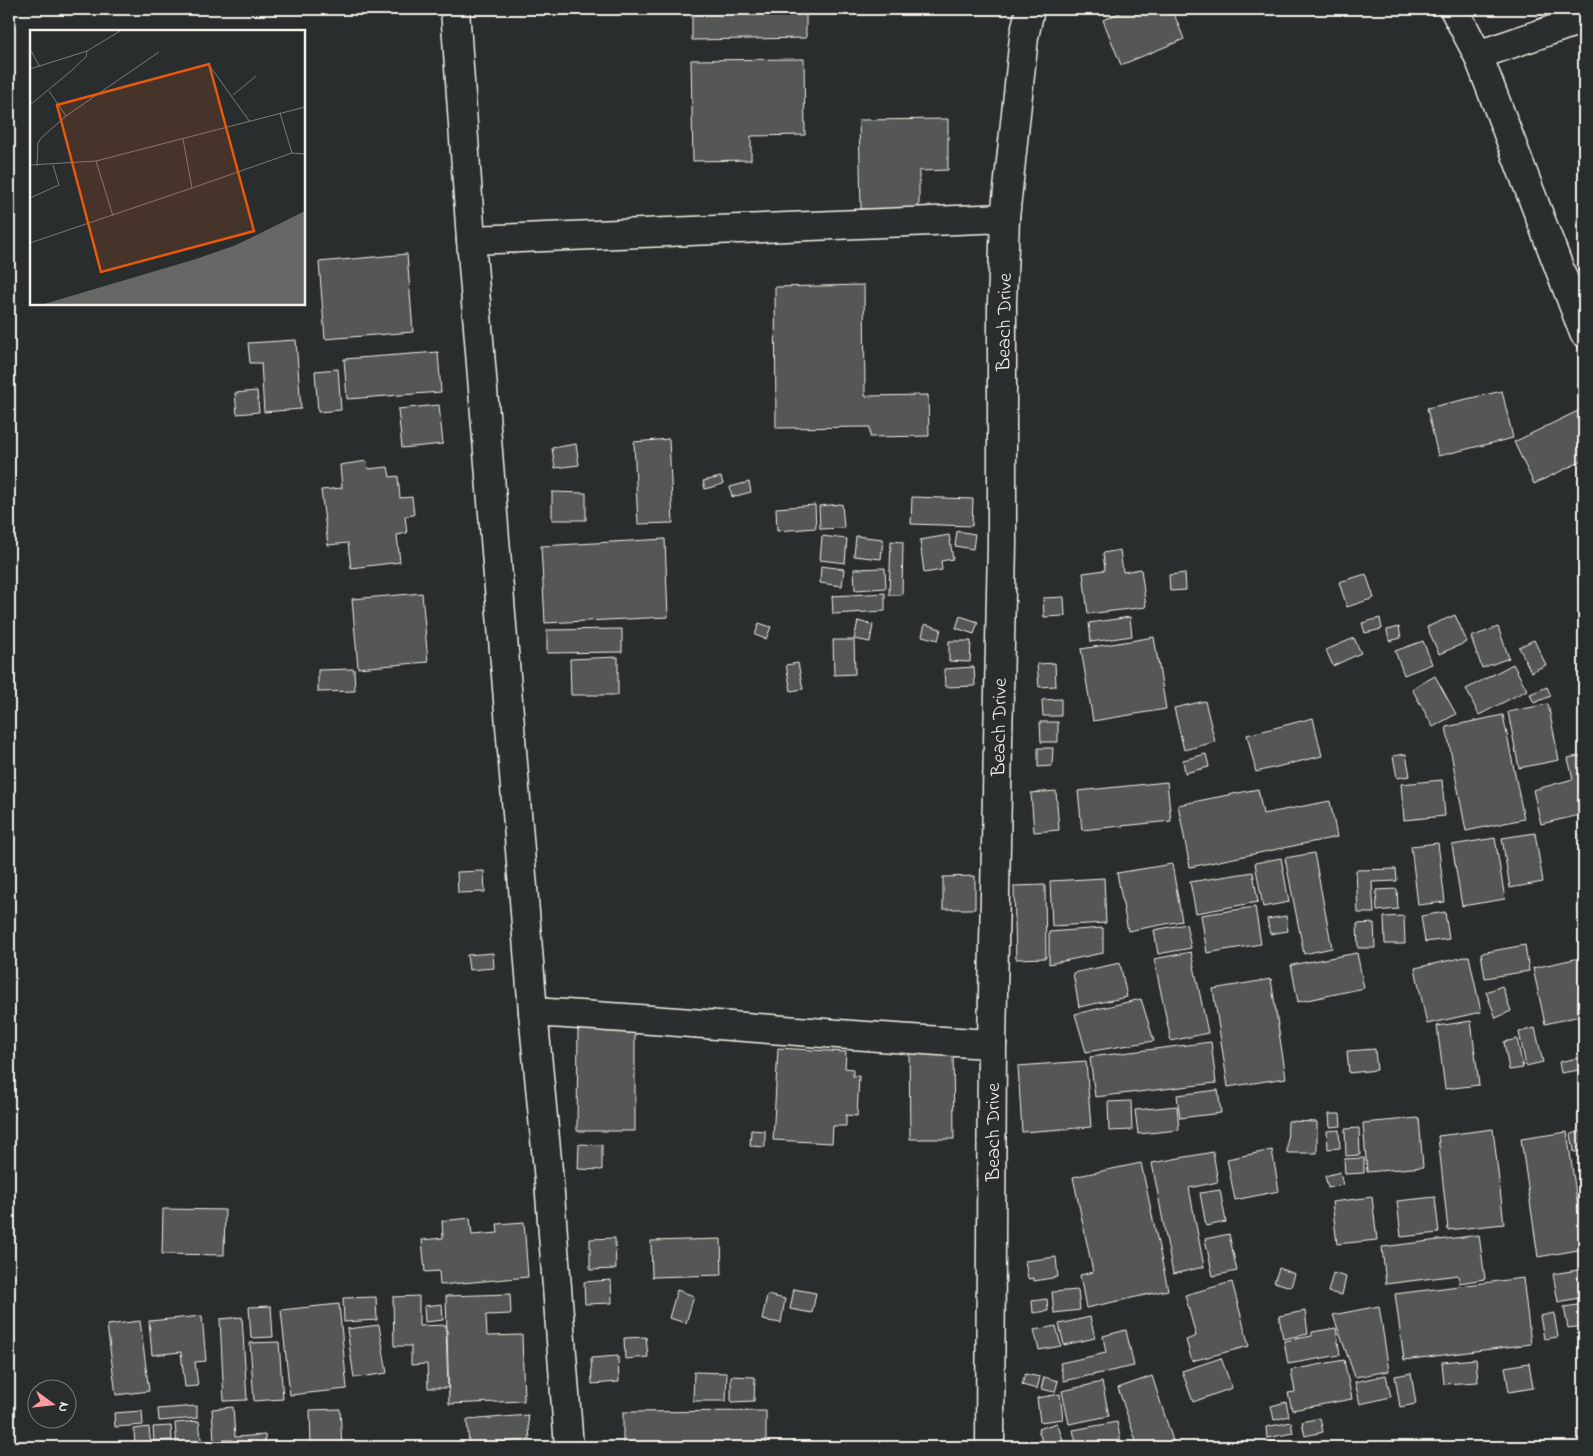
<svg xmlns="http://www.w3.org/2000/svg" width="1593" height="1456" font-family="'Indie Flower',sans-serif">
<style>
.building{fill:#555756;stroke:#f4f1e8}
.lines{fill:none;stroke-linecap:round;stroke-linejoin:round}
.minor-casing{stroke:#f4f1e8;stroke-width:31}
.minor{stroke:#2a2d2e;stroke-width:28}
.labels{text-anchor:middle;stroke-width:4;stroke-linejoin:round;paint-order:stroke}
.street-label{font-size:20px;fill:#f4f1e8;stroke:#2a2d2e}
.inset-road{fill:none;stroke:#7b7b78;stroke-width:1}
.view{fill:#e8590c;fill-opacity:0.15;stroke:#e8590c;stroke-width:2.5}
.inset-edge{fill:none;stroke:#f4f1e8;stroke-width:2.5}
</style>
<rect width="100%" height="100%" fill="#2a2d2e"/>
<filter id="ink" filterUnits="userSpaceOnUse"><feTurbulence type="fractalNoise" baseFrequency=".02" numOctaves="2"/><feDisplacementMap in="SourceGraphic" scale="10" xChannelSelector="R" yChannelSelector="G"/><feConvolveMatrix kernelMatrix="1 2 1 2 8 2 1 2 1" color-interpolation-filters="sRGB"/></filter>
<g filter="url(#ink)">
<g class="building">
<polygon points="692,9 806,9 806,38 692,40"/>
<polygon points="1129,9 1172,9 1184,39 1121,65 1103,20"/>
<polygon points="804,59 805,135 751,136 751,160 693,161 691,60"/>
<polygon points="948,119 948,170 919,171 919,209 861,209 859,120"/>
<polygon points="407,254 413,332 325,339 319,262"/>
<polygon points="864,285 865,396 928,395 929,436 870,437 870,427 776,428 775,287"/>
<polygon points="296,340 301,409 264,412 261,363 250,363 248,343"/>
<polygon points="438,352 441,392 347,399 344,359"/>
<polygon points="338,369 341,410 318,412 315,371"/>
<polygon points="257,391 259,412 237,414 235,393"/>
<polygon points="1502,391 1513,438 1438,456 1427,408"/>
<polygon points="439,405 443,444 402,448 398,409"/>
<polygon points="1584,408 1584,460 1534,484 1514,442"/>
<polygon points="669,439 673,523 638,524 634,442"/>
<polygon points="576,444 579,465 555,468 552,448"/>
<polygon points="367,461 368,469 388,467 390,477 398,476 400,498 412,497 414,515 405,516 407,533 397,535 400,562 351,568 348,543 328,545 321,490 342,488 340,465"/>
<polygon points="721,477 723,484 705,489 703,481"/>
<polygon points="749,482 751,492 732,497 730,487"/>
<polygon points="552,492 586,493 586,520 552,520"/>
<polygon points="912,497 973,499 972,526 911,524"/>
<polygon points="842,504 844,528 820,529 819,506"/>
<polygon points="815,505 816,528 777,531 776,508"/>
<polygon points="957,531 975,534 973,549 955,546"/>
<polygon points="949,535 953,559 941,561 942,570 924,573 920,540"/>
<polygon points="822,536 847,539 845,563 820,560"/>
<polygon points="856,536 883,539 881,559 854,556"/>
<polygon points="665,539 668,617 545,623 541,546"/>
<polygon points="891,541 903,542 902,595 889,595"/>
<polygon points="1120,550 1123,572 1141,569 1146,607 1088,614 1083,573 1105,570 1103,553"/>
<polygon points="821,566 844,569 842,586 820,583"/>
<polygon points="885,568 886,588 855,590 854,569"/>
<polygon points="1185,573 1186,590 1170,591 1169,575"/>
<polygon points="1366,574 1374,598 1347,607 1339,582"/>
<polygon points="422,593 428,662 358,668 352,599"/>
<polygon points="885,593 885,611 833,614 832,596"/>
<polygon points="1064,597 1065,616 1044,617 1043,598"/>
<polygon points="1455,615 1467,642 1439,654 1427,627"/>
<polygon points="960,616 978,622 974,634 956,628"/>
<polygon points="1130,617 1132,636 1091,642 1089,623"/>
<polygon points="1380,618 1382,629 1365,633 1362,623"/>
<polygon points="858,621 873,625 870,642 854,639"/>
<polygon points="759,623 771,627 766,639 755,635"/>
<polygon points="925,624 941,629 938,640 922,636"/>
<polygon points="1399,627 1401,638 1389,641 1387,630"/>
<polygon points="1498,627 1509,658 1482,668 1471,637"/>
<polygon points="622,629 622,652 547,653 547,630"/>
<polygon points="1154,637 1166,709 1093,721 1081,649"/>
<polygon points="1354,638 1361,653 1333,666 1326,650"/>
<polygon points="833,640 854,640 855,674 834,675"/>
<polygon points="1534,640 1546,665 1531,672 1519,647"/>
<polygon points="949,641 971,641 970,662 949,661"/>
<polygon points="1423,641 1432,664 1404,675 1395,651"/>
<polygon points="618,657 618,695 571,695 570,659"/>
<polygon points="798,663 803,689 791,691 786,665"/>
<polygon points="1055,663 1056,686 1039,687 1037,664"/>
<polygon points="1513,664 1527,690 1479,715 1466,689"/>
<polygon points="974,667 975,686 945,687 944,669"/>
<polygon points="354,669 355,691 318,692 318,670"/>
<polygon points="1435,676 1456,714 1433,727 1412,689"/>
<polygon points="1547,687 1551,696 1534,703 1530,694"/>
<polygon points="1061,699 1061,716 1043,716 1042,700"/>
<polygon points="1205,701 1215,742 1184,750 1174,708"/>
<polygon points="1548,704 1559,760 1519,768 1508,712"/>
<polygon points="1503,715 1524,819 1466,831 1446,727"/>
<polygon points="1313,718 1322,756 1256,772 1247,735"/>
<polygon points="1040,722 1058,722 1058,742 1041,742"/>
<polygon points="1038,748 1053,748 1052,766 1038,767"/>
<polygon points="1206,754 1209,767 1185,773 1183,760"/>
<polygon points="1406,754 1410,776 1397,778 1393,756"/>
<polygon points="1584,755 1584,814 1541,824 1533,790 1573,779 1568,758"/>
<polygon points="1442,780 1445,816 1404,820 1401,784"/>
<polygon points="1167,782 1171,821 1082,830 1078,791"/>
<polygon points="1258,789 1263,814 1330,801 1337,837 1190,867 1178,805"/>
<polygon points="1056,791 1059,830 1034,832 1031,793"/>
<polygon points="1535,833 1543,882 1510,888 1502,838"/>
<polygon points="1580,834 1584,834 1584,859"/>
<polygon points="1495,838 1505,899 1462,906 1452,845"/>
<polygon points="1438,843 1445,902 1418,905 1411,846"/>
<polygon points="1314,853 1332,948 1304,954 1285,858"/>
<polygon points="1281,858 1289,902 1263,907 1255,863"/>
<polygon points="1172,864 1182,921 1128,931 1117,873"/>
<polygon points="1396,869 1397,881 1372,882 1374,913 1358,913 1356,870"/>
<polygon points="484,871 485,892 458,893 457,872"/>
<polygon points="1253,872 1258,902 1196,913 1190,882"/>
<polygon points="975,876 975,909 943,909 943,877"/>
<polygon points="1104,878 1106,923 1052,926 1050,881"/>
<polygon points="1045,885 1046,958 1016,959 1014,886"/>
<polygon points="1397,889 1398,909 1377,911 1376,890"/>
<polygon points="1255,907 1261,944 1207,953 1201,915"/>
<polygon points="1445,912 1449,939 1425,942 1421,916"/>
<polygon points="1286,916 1288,931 1270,934 1267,919"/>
<polygon points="1404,916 1405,944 1385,944 1384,917"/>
<polygon points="1374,923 1375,948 1358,948 1357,924"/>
<polygon points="1186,924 1191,948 1158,954 1154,930"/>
<polygon points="1103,928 1103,953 1049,964 1049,932"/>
<polygon points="1525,945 1529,971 1485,978 1481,953"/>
<polygon points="1191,952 1208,1033 1171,1041 1154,959"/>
<polygon points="493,953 494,968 469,970 467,955"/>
<polygon points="1357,953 1364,988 1298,1002 1291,965"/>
<polygon points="1469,956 1481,1012 1427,1024 1415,968"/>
<polygon points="1584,957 1584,1015 1545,1024 1533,968"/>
<polygon points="1120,963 1127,997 1079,1007 1073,973"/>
<polygon points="1271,979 1286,1078 1228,1087 1213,989"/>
<polygon points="1502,986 1511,1011 1496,1018 1486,992"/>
<polygon points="1141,999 1154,1041 1086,1052 1075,1014"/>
<polygon points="1471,1021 1479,1085 1445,1089 1437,1026"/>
<polygon points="635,1028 635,1131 577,1131 578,1029"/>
<polygon points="1535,1028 1543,1062 1526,1066 1519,1032"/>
<polygon points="1517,1039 1523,1068 1509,1070 1504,1042"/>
<polygon points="1211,1042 1216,1083 1095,1097 1090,1057"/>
<polygon points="953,1044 954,1139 910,1139 909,1045"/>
<polygon points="778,1048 846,1052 845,1068 853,1069 853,1076 859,1076 857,1116 846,1115 846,1126 833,1126 832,1143 773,1140"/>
<polygon points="1375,1049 1377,1070 1349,1073 1347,1051"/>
<polygon points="1577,1058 1579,1070 1561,1073 1559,1062"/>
<polygon points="1086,1061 1091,1127 1022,1132 1018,1066"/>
<polygon points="1218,1090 1221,1113 1180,1118 1177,1095"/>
<polygon points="1131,1101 1132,1130 1109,1131 1108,1102"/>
<polygon points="1177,1106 1179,1130 1138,1134 1135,1110"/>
<polygon points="1329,1114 1340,1114 1341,1126 1330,1127"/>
<polygon points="1419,1118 1423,1167 1367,1172 1363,1123"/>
<polygon points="1288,1121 1317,1122 1317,1153 1287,1153"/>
<polygon points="1359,1128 1360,1155 1346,1156 1345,1129"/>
<polygon points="1493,1129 1504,1224 1448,1230 1438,1136"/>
<polygon points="751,1130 765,1131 765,1147 750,1146"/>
<polygon points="1339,1130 1340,1148 1328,1149 1327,1131"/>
<polygon points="1584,1131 1584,1151 1574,1152 1571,1134"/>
<polygon points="1567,1132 1584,1249 1538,1257 1521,1139"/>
<polygon points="579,1144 602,1145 602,1170 578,1169"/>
<polygon points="1272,1150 1279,1191 1235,1200 1227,1159"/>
<polygon points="1213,1152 1218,1182 1189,1188 1204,1267 1173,1274 1152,1163"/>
<polygon points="1364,1158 1364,1173 1345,1174 1344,1159"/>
<polygon points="1141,1163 1168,1290 1086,1308 1080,1275 1093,1272 1073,1177"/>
<polygon points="1340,1172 1343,1185 1328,1188 1325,1176"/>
<polygon points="1220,1190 1226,1222 1206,1226 1200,1193"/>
<polygon points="1372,1197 1377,1240 1337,1244 1332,1202"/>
<polygon points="1435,1197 1439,1233 1401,1237 1397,1201"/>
<polygon points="163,1209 225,1210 224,1255 162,1254"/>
<polygon points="470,1218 472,1235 498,1233 497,1224 524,1222 528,1277 440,1285 439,1271 425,1272 422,1240 443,1238 442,1221"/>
<polygon points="1229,1234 1237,1271 1213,1276 1205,1239"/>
<polygon points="1479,1235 1485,1279 1459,1283 1458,1275 1386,1284 1382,1247"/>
<polygon points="615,1238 616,1269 590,1270 590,1239"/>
<polygon points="721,1239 722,1275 652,1277 651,1241"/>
<polygon points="1056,1257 1058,1277 1034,1281 1034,1278 1028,1279 1025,1261"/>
<polygon points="1279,1268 1295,1274 1291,1287 1274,1282"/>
<polygon points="1584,1269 1584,1297 1558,1302 1553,1274"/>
<polygon points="1333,1273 1346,1277 1342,1295 1328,1292"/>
<polygon points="1523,1278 1531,1344 1404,1360 1395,1294"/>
<polygon points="611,1280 612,1303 585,1304 584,1282"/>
<polygon points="1232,1282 1249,1346 1192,1361 1186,1340 1196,1336 1185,1295"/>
<polygon points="794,1289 816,1293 812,1313 790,1309"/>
<polygon points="677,1290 694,1296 686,1323 669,1318"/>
<polygon points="1078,1290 1080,1310 1054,1313 1052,1292"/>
<polygon points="510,1294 511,1314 486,1315 487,1336 522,1335 524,1401 449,1404 446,1296"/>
<polygon points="767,1295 785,1299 781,1323 762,1320"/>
<polygon points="419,1296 419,1326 446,1325 448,1388 428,1388 427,1364 411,1365 411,1346 394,1346 393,1297"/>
<polygon points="376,1297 377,1320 344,1322 343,1298"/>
<polygon points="1047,1299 1048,1311 1033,1313 1032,1301"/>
<polygon points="339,1304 347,1389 290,1395 281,1310"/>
<polygon points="442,1304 443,1320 425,1322 424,1306"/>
<polygon points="1584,1304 1584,1326 1568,1328 1564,1307"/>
<polygon points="271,1306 273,1337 251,1338 249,1307"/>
<polygon points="1379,1306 1389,1371 1355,1377 1333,1315"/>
<polygon points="1305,1311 1308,1334 1283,1339 1279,1316"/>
<polygon points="1554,1313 1558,1337 1544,1339 1540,1316"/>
<polygon points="202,1316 206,1361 195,1362 198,1386 185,1387 181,1352 152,1355 149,1321"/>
<polygon points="242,1317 247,1400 224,1401 220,1319"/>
<polygon points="1090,1317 1095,1338 1064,1345 1059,1324"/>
<polygon points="140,1321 149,1391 116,1395 107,1325"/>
<polygon points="379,1325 387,1373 354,1378 347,1329"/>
<polygon points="1056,1326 1061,1346 1039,1350 1034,1330"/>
<polygon points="1336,1328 1340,1355 1288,1364 1284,1341 1312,1336 1312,1332"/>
<polygon points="1126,1330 1134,1366 1064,1381 1060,1363 1106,1353 1103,1336"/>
<polygon points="646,1337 648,1357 625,1359 624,1338"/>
<polygon points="279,1342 283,1399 254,1401 250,1343"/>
<polygon points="618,1356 619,1382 592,1384 591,1358"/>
<polygon points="1221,1358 1232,1388 1193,1402 1182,1371"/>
<polygon points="1476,1359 1478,1382 1444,1384 1442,1362"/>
<polygon points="1344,1360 1352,1399 1292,1410 1288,1393 1295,1392 1291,1370"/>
<polygon points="1529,1363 1533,1388 1509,1392 1505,1367"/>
<polygon points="694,1372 727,1373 726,1401 693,1401"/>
<polygon points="1411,1373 1416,1404 1400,1407 1395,1376"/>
<polygon points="1025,1374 1040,1377 1037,1389 1022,1385"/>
<polygon points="1386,1375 1391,1397 1360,1404 1355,1382"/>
<polygon points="731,1376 755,1377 754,1401 731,1402"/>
<polygon points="1152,1376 1175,1447 1138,1447 1118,1388"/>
<polygon points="1044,1377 1058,1381 1055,1392 1041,1389"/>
<polygon points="1102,1382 1109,1416 1069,1424 1062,1391"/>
<polygon points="1060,1394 1063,1419 1040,1422 1037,1398"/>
<polygon points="1286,1402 1289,1416 1274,1420 1271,1406"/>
<polygon points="197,1406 197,1418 159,1421 158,1409"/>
<polygon points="233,1407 235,1437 265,1435 266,1447 232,1447 232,1440 214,1441 212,1409"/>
<polygon points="340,1409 342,1447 311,1447 310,1410"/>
<polygon points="142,1411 143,1425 115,1427 114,1413"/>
<polygon points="766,1411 766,1447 623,1447 623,1412"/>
<polygon points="528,1415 530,1440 469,1444 467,1420"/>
<polygon points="1320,1418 1323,1432 1305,1436 1302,1422"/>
<polygon points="199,1421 202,1447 177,1447 175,1423"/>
<polygon points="1117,1422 1122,1447 1077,1447 1073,1430"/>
<polygon points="1291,1422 1293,1433 1267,1438 1266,1427"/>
<polygon points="1057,1423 1065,1446 1044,1447 1038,1429"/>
<polygon points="171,1426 172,1440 154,1441 153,1427"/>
<polygon points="149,1427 151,1447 135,1447 134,1429"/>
<polygon points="1281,1441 1282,1447 1268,1447 1267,1442"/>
</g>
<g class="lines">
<g class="minor-casing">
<g id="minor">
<polyline points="455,9 471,240 533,1012"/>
<polyline points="1454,9 1478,55 1584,333"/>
<polyline points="1478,55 1584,19"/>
<polyline points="471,240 1005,218"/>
<path d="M569 1447 549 1181 533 1012C686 1021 839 1036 992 1044"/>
<polyline points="990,1447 992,1044 1002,543 1002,303 1005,218 1024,37 1030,9"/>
</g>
</g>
<use href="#minor" class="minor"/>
</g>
</g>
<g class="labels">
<g class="street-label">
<text transform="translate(1003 322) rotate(-89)" y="7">Beach Drive</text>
<text transform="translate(998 727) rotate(-89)" y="7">Beach Drive</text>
<text transform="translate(992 1132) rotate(-90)" y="7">Beach Drive</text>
</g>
</g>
<g transform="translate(30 30)">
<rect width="275" height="275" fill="#2a2d2e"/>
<path d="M275 181V274H14L166 229 206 215Z" fill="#676866"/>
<path class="inset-road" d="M0 19 10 37M179 35 220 92M0 39 57 21 90 1M19 61 36 86M203 65 226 46M0 75 41 41 56 27 57 21M250 83 262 123M153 109 162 158 262 123 275 124M66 131 83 186M0 135 66 131 275 77M7 136 8 113 11 108 36 86 129 22M0 168 29 155 23 135M0 213 162 158"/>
<path class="view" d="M179 34 224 201 71 242 27 75Z"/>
<rect width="275" height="275" class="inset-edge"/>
</g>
<rect width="1593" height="1456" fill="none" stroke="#2a2d2e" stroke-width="30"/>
<rect x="15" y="15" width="1563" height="1426" fill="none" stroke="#f4f1e8" stroke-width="2" filter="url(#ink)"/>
<g transform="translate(52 1404) rotate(105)"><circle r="24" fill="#2a2d2e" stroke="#7b7b78"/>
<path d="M0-4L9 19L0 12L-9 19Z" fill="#ff9aa2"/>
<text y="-8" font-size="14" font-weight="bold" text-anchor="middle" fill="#f4f1e8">N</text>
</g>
</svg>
